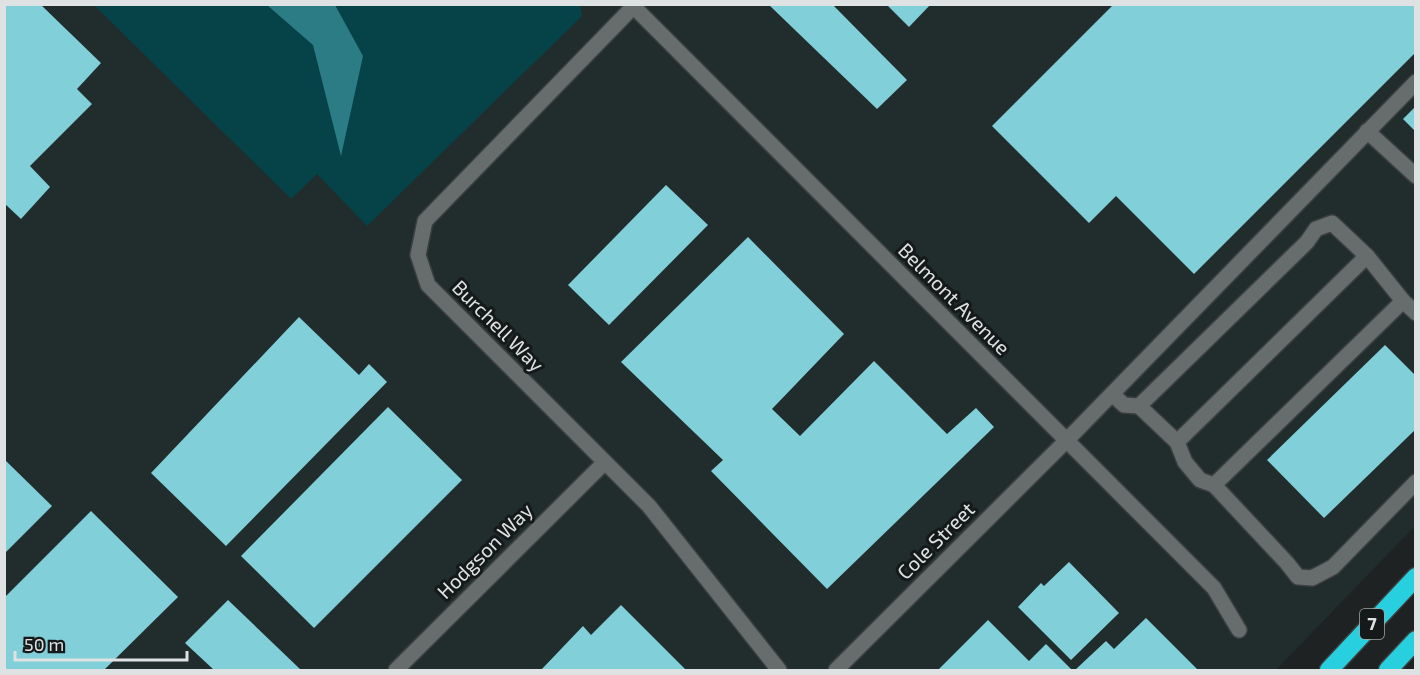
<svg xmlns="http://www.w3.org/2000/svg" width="1420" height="675" font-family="'Exo 2',sans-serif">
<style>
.built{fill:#212c2d}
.green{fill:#064348}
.water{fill:#2b7c85}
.building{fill:#81cfd8}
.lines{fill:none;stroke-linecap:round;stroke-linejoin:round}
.minor-casing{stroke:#3c3f3f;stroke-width:18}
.highway-casing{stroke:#3c3f3f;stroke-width:21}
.minor{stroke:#676c6c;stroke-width:15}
.highway{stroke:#28cfde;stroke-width:18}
.labels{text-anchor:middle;stroke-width:6;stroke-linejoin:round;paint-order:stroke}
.shield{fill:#151919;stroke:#a2a6a6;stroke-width:1.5}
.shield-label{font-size:18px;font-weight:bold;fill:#dfe2e2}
.street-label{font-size:20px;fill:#dfe2e2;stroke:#151919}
</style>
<rect width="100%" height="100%" fill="#1f2223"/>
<polygon class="built" points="4,5 1415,5 1415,526 1276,670 5,670"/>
<polygon class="green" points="580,4 582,16 367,226 317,174 291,199 94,5"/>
<polygon class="water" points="267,5 335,5 363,56 341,156 313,45"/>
<g class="building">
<polygon points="4,4 40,4 101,63 77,89 92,104 30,166 50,187 21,219 4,203"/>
<polygon points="768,4 832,4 907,80 877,109"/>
<polygon points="886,4 931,4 909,27"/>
<polygon points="1113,5 1416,5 1416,52 1194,274 1116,196 1089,223 992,126"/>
<polygon points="1416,106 1416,132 1403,119"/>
<polygon points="666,185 708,225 609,325 568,285"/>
<polygon points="748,237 844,334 772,409 800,436 874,361 947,434 976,408 994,427 827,589 711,471 723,460 621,362"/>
<polygon points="299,317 359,375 369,364 387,382 226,546 151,473"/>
<polygon points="1385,345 1416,376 1416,429 1324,518 1267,460"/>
<polygon points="388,407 462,480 314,628 241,556"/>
<polygon points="4,459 52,506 4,554"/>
<polygon points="91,511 178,597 104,670 4,670 4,598"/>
<polygon points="1069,562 1119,613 1071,660 1018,607 1041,583 1044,586"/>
<polygon points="228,600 301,670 214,670 185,643"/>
<polygon points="621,605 686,670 541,670 583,626 591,635"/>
<polygon points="1146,618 1198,670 1075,670 1106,641 1114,649"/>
<polygon points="988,620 1029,661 1046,644 1072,670 938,670"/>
</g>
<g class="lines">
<g class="minor-casing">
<g id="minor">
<polyline points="631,4 1214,588 1239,630"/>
<polyline points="633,7 425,221 418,255 428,285 649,506 779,670"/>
<polyline points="1367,131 1416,176"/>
<polyline points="1403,301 1416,313"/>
<polyline points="1112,394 1124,405 1139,406 1307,242 1316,229 1332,223 1367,256 1177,442 1185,462 1200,480 1214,485 1403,301 1367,256"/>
<polyline points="1139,406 1177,442"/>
<polyline points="1214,485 1287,563 1298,577 1312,578 1333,567 1416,482"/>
<polyline points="396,670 605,462"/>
<polyline points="836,670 1066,441 1416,82"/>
</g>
</g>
<g class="highway-casing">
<g id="highway">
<polyline points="1329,670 1416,577"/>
<polyline points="1388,670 1416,640"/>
</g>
</g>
<use href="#minor" class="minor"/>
<use href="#highway" class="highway"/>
</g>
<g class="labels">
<rect class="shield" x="1360" y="609" width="24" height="30" rx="4.5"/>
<g class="shield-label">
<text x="1372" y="630">7</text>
</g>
<g class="street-label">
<text transform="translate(954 299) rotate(45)" y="7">Belmont Avenue</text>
<text transform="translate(498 326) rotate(45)" y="7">Burchell Way</text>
<text transform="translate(936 541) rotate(-45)" y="7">Cole Street</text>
<text transform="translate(485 551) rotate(-45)" y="7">Hodgson Way</text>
</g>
</g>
<rect width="1420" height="675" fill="none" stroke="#dfe2e2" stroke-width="12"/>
<path d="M15 651v9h172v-9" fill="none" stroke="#dfe2e2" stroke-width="3"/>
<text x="24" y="651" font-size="18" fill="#dfe2e2" stroke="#151919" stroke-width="4.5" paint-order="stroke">50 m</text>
</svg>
